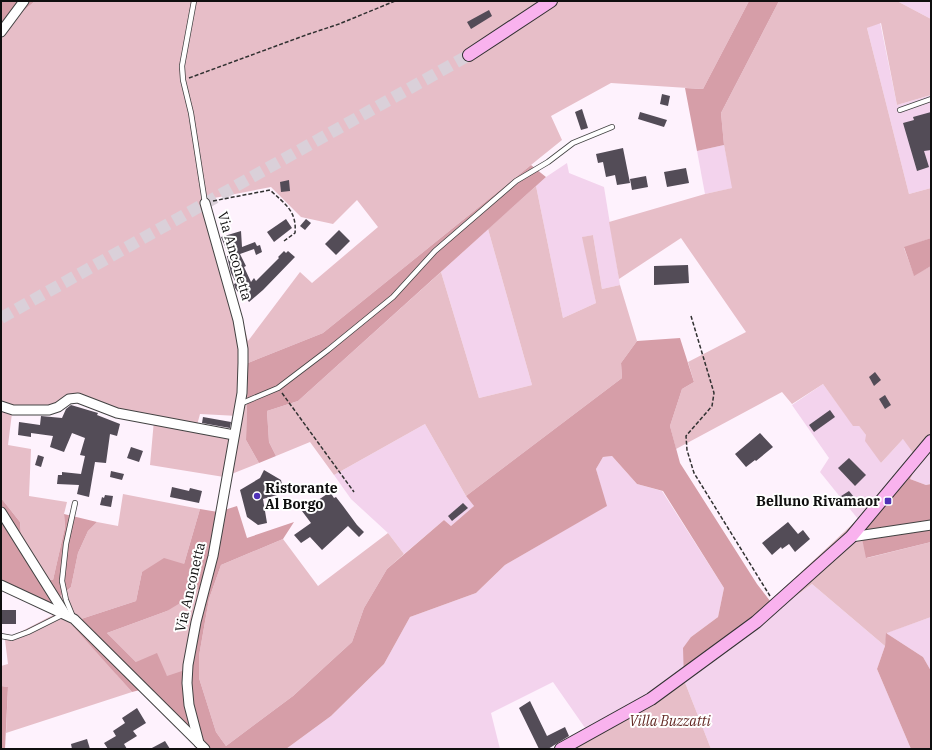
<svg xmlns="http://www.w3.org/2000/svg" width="932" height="750" font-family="'IBM Plex Serif',serif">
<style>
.farmland{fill:#f3d3ed}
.green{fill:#e7bec8;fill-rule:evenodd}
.forest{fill:#d69ea8;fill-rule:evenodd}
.building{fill:#534c57}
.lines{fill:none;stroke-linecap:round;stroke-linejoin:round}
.secondary-tunnel{stroke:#dad0d9;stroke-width:12;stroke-dasharray:12 6;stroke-linecap:butt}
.lane-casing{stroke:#424242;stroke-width:6}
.street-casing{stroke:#424242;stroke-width:11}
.secondary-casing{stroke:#313131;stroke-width:14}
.path{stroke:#313131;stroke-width:1.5;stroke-dasharray:4 2;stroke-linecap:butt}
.lane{stroke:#fff;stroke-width:4.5}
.street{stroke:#fff;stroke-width:9}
.secondary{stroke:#f9b2ee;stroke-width:12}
.poi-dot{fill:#4f30b6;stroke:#fff;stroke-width:1.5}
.labels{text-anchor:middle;stroke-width:4;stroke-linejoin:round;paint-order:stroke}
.street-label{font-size:14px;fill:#0f0f0f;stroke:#fff}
.poi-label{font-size:14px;font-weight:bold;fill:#0f0f0f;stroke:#fff;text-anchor:start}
.park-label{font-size:14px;font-style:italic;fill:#632823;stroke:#fff}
</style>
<rect width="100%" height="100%" fill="#fef2fd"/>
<g class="farmland">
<polygon points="897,1 931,1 931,19"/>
<polygon points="880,22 897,105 931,95 931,188 909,194 867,28"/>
<polygon points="724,145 733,188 705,194 697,151"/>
<polygon points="567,163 569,173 604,187 620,285 602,289 593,235 583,237 596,303 563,318 536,186 546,177"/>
<polygon points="488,229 532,385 479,398 441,272"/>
<polygon points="823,384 853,425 859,426 867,436 881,463 903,439 931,446 931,484 926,485 910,479 918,462 858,519 820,472 829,458 792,405"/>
<polygon points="425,424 466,496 474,506 451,526 444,520 404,554 388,533 351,499 334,475"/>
<polygon points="612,456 637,484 662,491 724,588 718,617 691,637 684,680 812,584 885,646 877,669 911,749 711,749 684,680 590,735 553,682 491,713 500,749 286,749 331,716 384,664 410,617 476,593 505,565 606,506 596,469 603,457"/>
<polygon points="931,617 931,671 923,657 886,633"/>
</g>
<g class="green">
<path d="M35 1H749L703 89 611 83 551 116 562 140 323 333 248 363 246 440 259 463 224 477 150 465 154 420 79 401 12 413 8 445 31 449 29 496 67 502 64 514 65 527 53 580 42 579 22 551 20 522 1 498V30ZM271 187 301 217 333 224 357 200 378 227 312 283 300 272 248 341 209 199ZM200 414 238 416 234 436 196 429Z"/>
<polygon points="779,1 897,1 931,19 931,95 897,105 881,23 867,28 909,194 931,188 931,238 904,248 914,275 931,266 931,446 919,461 903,439 881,463 865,441 866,435 859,426 853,426 823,384 792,404 782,392 676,449 670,426 682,389 694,382 688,362 746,332 681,238 619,279 609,222 705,194 732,188 724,145 721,113"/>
<polygon points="536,186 563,318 596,303 582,237 593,235 602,289 620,285 637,341 621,363 622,378 466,496 425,424 334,475 310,442 276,456 269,442 267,411 298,401 441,272 479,398 532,385 488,229"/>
<polygon points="123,494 200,509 184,564 142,572 136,601 81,619 117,675 132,692 6,733 8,687 1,686 1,666 8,664 5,640 55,614 51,604 71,587 78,553 88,531 97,522 118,526"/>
<polygon points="858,519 867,558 931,542 931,617 887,633 885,646 812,584 777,610 770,601"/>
<polygon points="388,533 404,554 387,569 364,608 352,642 293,696 226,746 216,732 199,678 199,656 209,599 221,565 283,539 318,586"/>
<polygon points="193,586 200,591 191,679 167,676 136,662 107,633 167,611"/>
<polygon points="684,680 711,749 562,749"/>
</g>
<g class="forest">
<polygon points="1,1 35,1 1,30"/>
<polygon points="749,1 779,1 721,113 724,145 697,151 685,88 703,89"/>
<polygon points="531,165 546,177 298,401 267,411 269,442 276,456 259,463 246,440 248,363 323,333"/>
<polygon points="931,238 931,266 914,276 904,247"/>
<path d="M680 338 694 382 682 389 670 426 680 463 757 584 777 610 684 680 683 648 691 637 718 617 724 588 663 491 637 484 612 456 603 457 596 469 607 506 505 565 476 593 410 617 384 664 331 716 286 749H201L140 690 132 692 73 626 81 619 136 601 142 572 164 558 184 564 200 509 218 512 237 506 247 538 294 522 283 539 221 565 209 599 199 656V678L216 732 226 746 293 696 352 642 364 608 387 569 444 520 451 526 474 506 466 496 622 378 621 363 637 341ZM193 586 200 591 190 679 182 671 167 676 157 653 136 662 107 633 167 611 190 597Z"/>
<polygon points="919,461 910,479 926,485 931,484 931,542 866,558 858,519"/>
<polygon points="1,498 20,522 22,550 42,579 53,580 65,527 64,514 97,522 88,531 78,553 71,587 51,604 1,587"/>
<polygon points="886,633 923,657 931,671 931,749 911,749 877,669 885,646"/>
<polygon points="1,686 8,687 5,749 1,749"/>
</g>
<g class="building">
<polygon points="489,10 492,16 471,29 467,22"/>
<polygon points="662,94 670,96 668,106 660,104"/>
<polygon points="582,109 588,128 581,130 575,112"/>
<polygon points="640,112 667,120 664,127 638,119"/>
<polygon points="931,112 931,150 924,151 929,167 917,171 903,123 914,120 913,117"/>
<polygon points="623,148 630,183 617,185 615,175 606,177 603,162 598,163 596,154"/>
<polygon points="686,168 689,183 667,187 664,172"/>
<polygon points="646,176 648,187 632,190 630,179"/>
<polygon points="289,180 290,191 281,192 280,182"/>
<polygon points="286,219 292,228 274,242 267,232"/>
<polygon points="306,219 311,223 305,230 300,226"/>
<polygon points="339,230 350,241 336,255 325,244"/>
<polygon points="241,231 242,247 255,242 257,246 260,245 262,252 256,255 254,249 240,254 246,266 244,267 251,282 254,278 256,281 279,258 278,257 284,251 286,253 288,251 295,257 263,290 249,302 241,290 238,292 235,288 234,284 236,283 231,273 227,256 229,256 221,237"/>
<polygon points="688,265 689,283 654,285 654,266"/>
<polygon points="875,372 881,380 874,386 869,377"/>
<polygon points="885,395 891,405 885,409 879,399"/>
<polygon points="71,405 98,413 97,415 120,424 117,436 110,434 106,463 95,462 89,497 77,494 79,485 57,484 58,475 62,475 62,472 81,474 85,456 80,455 85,438 72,433 64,452 50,447 53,436 31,433 31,437 18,435 19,422 40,425 41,416 62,418 66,409"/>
<polygon points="830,410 835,417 814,432 809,425"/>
<polygon points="203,417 231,422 230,428 202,423"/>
<polygon points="760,433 773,447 756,461 755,460 746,467 735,454"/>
<polygon points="131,447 143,451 139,462 127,458"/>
<polygon points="38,455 44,457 41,467 35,465"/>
<polygon points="849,458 866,475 855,486 838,468"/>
<polygon points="264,470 281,480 284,493 263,499 267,523 258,525 247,517 240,490 260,478"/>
<polygon points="111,471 124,474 122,480 110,477"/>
<polygon points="172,487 189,491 190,488 202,491 199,503 170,497"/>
<polygon points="849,491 854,497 843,505 838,498"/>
<polygon points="330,492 334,498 336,497 343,506 357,525 364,532 359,537 348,526 322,550 310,537 301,543 294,535 311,523 302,511"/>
<polygon points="105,495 113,496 111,507 100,505 102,497 104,498"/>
<polygon points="463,503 468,508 452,521 448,516"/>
<polygon points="788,522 798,534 803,530 810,539 795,552 789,544 782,549 781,547 772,555 762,543"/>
<rect x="1" y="610" width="15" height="14"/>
<polygon points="530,701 547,736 565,727 569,736 548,749 539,749 519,708"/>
<polygon points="137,708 146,723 133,731 137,736 124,744 127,749 108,749 104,743 116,736 113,731 125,723 122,718"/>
<polygon points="87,739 90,749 72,749 71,744"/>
<polygon points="165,741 170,749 150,749"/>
</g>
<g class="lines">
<polyline class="secondary-tunnel" points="1,318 469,55"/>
<g class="lane-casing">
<g id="lane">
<polyline points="194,1 182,66 183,80 191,113 205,203"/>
<polyline points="900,110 931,99"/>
<polyline points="240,404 278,388 328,350 393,297 435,251 516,181 548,162 573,143 612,127"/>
<polyline points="73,617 66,600 62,581 66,544 75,503"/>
<polyline points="1,636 12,638 28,632 64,614"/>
</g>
</g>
<g class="street-casing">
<g id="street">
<polyline points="1,32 24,1"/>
<polyline points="1,406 13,410 49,410 58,407 69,399 78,398 117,413 234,435"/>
<polyline points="1,512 65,614"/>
<polyline points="851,537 931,525"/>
<polyline points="1,585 74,619 205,749"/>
<polyline points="199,743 189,705 187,683 188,665 196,622 213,556 242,393 243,363 243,349 238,320 205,203"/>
</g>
</g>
<g class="secondary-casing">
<g id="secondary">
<polyline points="469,55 551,1"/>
<polyline points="561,749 651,699 756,622 851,537 931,441"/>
</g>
</g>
<g class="path">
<polyline points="189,78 306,35 339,24 395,1"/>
<path d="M213 201 270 190C285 204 297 211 295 233L284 241"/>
<polyline points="691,316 714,393 712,406 686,436 687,450 694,473 770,596"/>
<polyline points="282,393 354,492"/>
</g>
<use href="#lane" class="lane"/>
<use href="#street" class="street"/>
<use href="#secondary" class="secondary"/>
</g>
<g class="poi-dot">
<circle cx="257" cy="496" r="4"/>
<rect x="884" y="497" width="8" height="8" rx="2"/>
</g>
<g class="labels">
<g class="street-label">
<text transform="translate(235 256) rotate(74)" y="5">Via Anconetta</text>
<text transform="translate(190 587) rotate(-77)" y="5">Via Anconetta</text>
</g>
<g class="poi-label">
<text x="265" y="493">Ristorante<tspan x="265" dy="16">Al Borgo</tspan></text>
<text x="880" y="506" text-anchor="end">Belluno Rivamaor</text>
</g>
<g class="park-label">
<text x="670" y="726">Villa Buzzatti</text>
</g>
</g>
<rect width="932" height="750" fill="none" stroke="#0f0f0f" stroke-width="4"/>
</svg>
